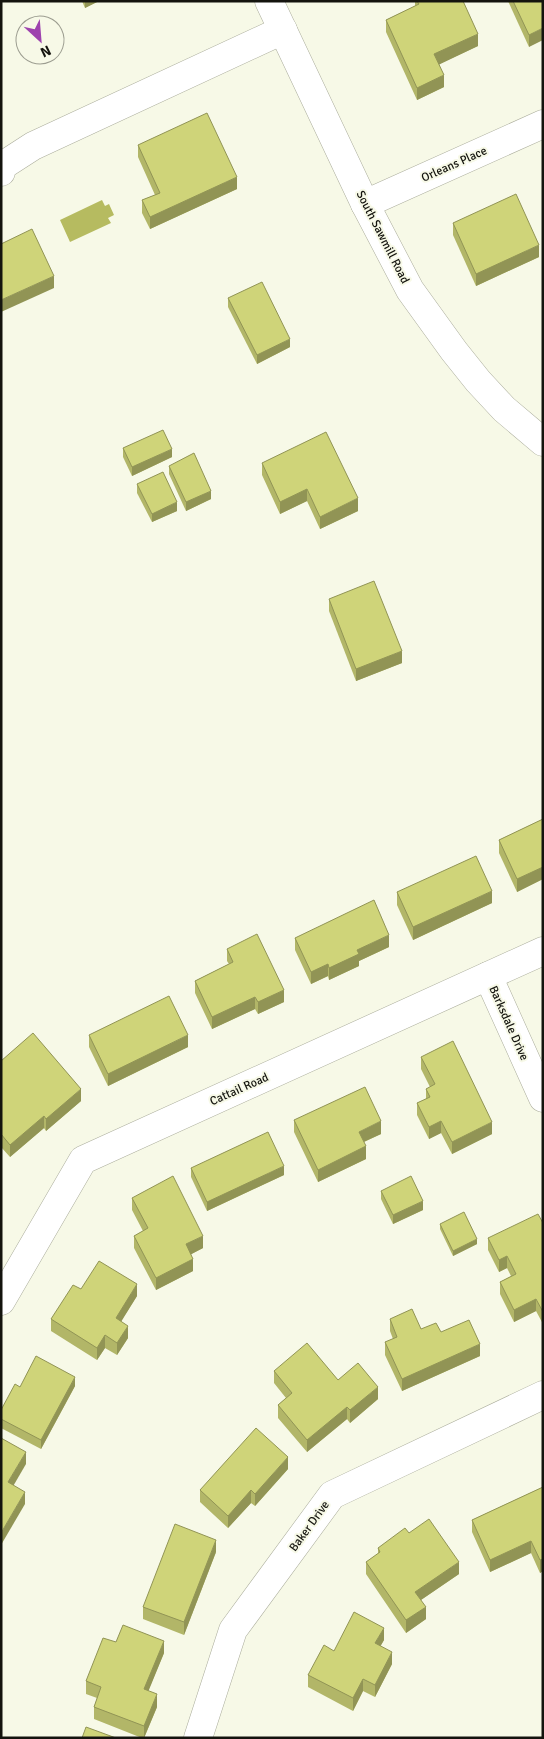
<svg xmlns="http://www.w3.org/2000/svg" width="544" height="1739" font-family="Signika,sans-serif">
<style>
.water{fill:#b6bb60}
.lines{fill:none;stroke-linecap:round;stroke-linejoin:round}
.minor-casing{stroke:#abad9c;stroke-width:29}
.minor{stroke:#fff;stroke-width:28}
.wall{fill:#b2b668}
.shaded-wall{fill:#919455}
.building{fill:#cfd479;stroke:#919455}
.labels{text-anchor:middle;stroke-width:4;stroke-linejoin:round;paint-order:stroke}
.street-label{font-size:12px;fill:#14140e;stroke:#f7f9e7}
</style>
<rect width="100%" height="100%" fill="#f7f9e7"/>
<polygon class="water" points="102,200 105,206 109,204 114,215 108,218 111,223 70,242 60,220"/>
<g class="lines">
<g class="minor-casing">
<g id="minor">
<polyline points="269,1 365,204 410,290 454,351 478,381 504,409 543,442"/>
<polyline points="1,172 2,166 33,146 283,30"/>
<polyline points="365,204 543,124"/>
<polyline points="488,976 543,1098"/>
<polyline points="1,1301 83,1160 543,951"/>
<polyline points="198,1738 233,1630 332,1495 543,1395"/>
</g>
</g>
<use href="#minor" class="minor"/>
</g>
<g class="wall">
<polygon points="82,1 99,1 85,8"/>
<polygon points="415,1 463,1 478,46 439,64 444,87 417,100 386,32 386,20 415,6"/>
<polygon points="508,1 543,1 529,47"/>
<polygon points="138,145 237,189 150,229 142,213 142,200 155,195 138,157"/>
<polygon points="453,223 539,257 476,286 453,235"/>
<polygon points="228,298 290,347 257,364 228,307"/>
<polygon points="123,448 172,457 132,476 123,457"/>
<polygon points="262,463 358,511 320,529 307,501 280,514 262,475"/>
<polygon points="169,466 211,499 186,511 169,474"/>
<polygon points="137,484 177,511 152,522 137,493"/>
<polygon points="329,599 402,663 356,681 329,611"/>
<polygon points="543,819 543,879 517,892 499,853 499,840"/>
<polygon points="397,892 492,903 413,940 397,905"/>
<polygon points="295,938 389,947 359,961 359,966 329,980 328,976 311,984 295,950"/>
<polygon points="227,949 284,1002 258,1014 255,1009 212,1029 195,993 195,981 229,964 227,961"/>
<polygon points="89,1035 188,1047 108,1086 89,1047"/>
<polygon points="421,1057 492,1134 452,1154 441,1133 429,1139 417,1115 417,1103 426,1099 426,1089 430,1087 421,1069"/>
<polygon points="1,1061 81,1101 46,1131 44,1128 10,1157 1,1147"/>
<polygon points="294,1120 381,1134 364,1142 366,1159 318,1182 294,1132"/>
<polygon points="191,1168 284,1175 207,1211 191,1177"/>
<polygon points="381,1191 423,1210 393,1224 381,1199"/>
<polygon points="132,1198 203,1248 191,1254 193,1271 156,1290 134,1248 134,1236 143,1231 132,1210"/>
<polygon points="543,1223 543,1324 536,1311 514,1322 500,1294 500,1282 511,1276 507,1268 499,1272 488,1250 488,1238"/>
<polygon points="440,1224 477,1244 453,1256 440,1229"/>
<polygon points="81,1289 137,1296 121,1321 128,1338 117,1355 105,1348 97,1360 51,1331 51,1319"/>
<polygon points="390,1319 421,1329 441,1332 480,1356 402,1391 385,1355 385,1342 393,1339 390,1331"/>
<polygon points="274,1371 338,1380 378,1399 350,1423 347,1419 307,1452 278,1418 278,1405 286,1398 274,1383"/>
<polygon points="75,1386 41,1449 1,1428 1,1410 20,1387"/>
<polygon points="288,1469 255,1506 251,1503 228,1528 200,1502 200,1490"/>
<polygon points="543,1487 543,1571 540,1573 531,1553 490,1572 472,1532 472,1520"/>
<polygon points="409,1533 459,1574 421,1600 426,1619 406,1633 366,1574 366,1562 378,1554 378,1548"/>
<polygon points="216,1552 184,1635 143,1619 143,1607"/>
<polygon points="384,1640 380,1646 392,1664 375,1697 363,1691 353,1711 308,1687 308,1675 334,1651"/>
<polygon points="116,1642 164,1653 148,1691 157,1707 144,1738 142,1738 94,1719 94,1707 97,1698 86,1694 86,1681"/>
</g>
<g class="shaded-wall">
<polygon points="85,1 99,1 85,8"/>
<polygon points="543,28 543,40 529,47 529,35"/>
<polygon points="478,34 478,46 434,67 434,54"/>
<polygon points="444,75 444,87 417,100 417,88"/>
<polygon points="237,177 237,189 150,229 150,217"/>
<polygon points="539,245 539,257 476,286 476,274"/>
<polygon points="54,276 54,288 1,312 1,300"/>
<polygon points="290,339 290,347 257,364 257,355"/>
<polygon points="172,449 172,457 132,476 132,467"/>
<polygon points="307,489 307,501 280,514 280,502"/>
<polygon points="211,491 211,499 186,511 186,502"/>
<polygon points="358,498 358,511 320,529 320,517"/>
<polygon points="177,502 177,511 152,522 152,514"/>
<polygon points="402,651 402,663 356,681 356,669"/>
<polygon points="543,867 543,879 517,892 517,879"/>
<polygon points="492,891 492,903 413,940 413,927"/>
<polygon points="389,935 389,947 359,961 359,966 329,980 329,968 357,950"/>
<polygon points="328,964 328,976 311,984 311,972"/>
<polygon points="284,990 284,1002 258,1014 258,1002"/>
<polygon points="255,997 255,1009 212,1029 212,1017"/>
<polygon points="188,1035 188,1047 108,1086 108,1074"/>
<polygon points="81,1089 81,1101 46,1131 46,1119"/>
<polygon points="44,1116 44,1128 10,1157 10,1145"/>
<polygon points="381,1121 381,1134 359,1144 359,1132"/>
<polygon points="441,1121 441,1133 429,1139 429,1127"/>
<polygon points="492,1122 492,1134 452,1154 452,1142"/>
<polygon points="366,1146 366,1159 318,1182 318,1170"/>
<polygon points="284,1166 284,1175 207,1211 207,1202"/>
<polygon points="423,1201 423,1210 393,1224 393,1215"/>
<polygon points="203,1236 203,1248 186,1257 186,1244"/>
<polygon points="477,1239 477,1244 453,1256 453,1251"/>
<polygon points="507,1256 507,1268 499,1272 499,1260"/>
<polygon points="193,1259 193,1271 156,1290 156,1278"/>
<polygon points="137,1284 137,1296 116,1330 116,1318"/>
<polygon points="536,1299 536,1311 514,1322 514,1310"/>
<polygon points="128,1326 128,1338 117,1355 117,1343"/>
<polygon points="105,1335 105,1348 97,1360 97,1348"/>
<polygon points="480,1344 480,1356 402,1391 402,1379"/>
<polygon points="75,1377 75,1386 41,1449 41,1440"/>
<polygon points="378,1387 378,1399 350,1423 350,1410"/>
<polygon points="347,1407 347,1419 307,1452 307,1440"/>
<polygon points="26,1452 26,1464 8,1495 8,1482"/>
<polygon points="288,1457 288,1469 255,1506 255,1494"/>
<polygon points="251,1490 251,1503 228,1528 228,1516"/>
<polygon points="25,1492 25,1504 1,1545 1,1533"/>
<polygon points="216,1540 216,1552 184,1635 184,1622"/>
<polygon points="531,1541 531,1553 490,1572 490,1560"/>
<polygon points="543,1559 543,1571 540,1573 540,1560"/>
<polygon points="459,1562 459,1574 415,1604 415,1592"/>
<polygon points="426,1607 426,1619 406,1633 406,1620"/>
<polygon points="384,1628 384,1640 375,1656 375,1643"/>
<polygon points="164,1641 164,1653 144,1702 144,1689"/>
<polygon points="392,1652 392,1664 375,1697 375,1685"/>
<polygon points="363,1679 363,1691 353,1711 353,1698"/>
<polygon points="157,1694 157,1707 144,1738 144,1726"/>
</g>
<g class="building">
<polygon points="417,1 463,1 478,34 434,54 444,75 417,88 386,20 419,4"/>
<polygon points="513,1 543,1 543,28 529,35"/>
<polygon points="207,113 237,177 150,217 142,200 160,193 138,145"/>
<polygon points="516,194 539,245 476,274 453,223"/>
<polygon points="32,229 54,276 1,300 1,244"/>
<polygon points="262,282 290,339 257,355 228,298"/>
<polygon points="163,430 172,449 132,467 123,448"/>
<polygon points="326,432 358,498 320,517 307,489 280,502 262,463"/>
<polygon points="194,453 211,491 186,502 169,466"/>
<polygon points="163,472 177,502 152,514 137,484"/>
<polygon points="374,581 402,651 356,669 329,599"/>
<polygon points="543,819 543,867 517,879 499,840"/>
<polygon points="476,856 492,891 413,927 397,892"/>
<polygon points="374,900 389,935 357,950 359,954 329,968 328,964 311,972 295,938"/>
<polygon points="257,934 284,990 258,1002 255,997 212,1017 195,981 233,962 227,949"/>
<polygon points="169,996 188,1035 108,1074 89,1035"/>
<polygon points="33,1033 81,1089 46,1119 44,1116 10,1145 1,1134 1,1061"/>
<polygon points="453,1041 492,1122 452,1142 441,1121 429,1127 417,1103 430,1097 426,1089 435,1084 421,1057"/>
<polygon points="365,1087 381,1121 359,1132 366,1146 318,1170 294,1120"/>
<polygon points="268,1132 284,1166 207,1202 191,1168"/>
<polygon points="173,1176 203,1236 186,1244 193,1259 156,1278 134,1236 148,1228 132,1198"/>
<polygon points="411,1176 423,1201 393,1215 381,1191"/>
<polygon points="464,1212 477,1239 453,1251 440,1224"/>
<polygon points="538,1214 543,1223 543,1312 536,1299 514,1310 500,1282 516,1274 507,1256 499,1260 488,1238"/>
<polygon points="99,1261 137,1284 116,1318 128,1326 117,1343 105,1335 97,1348 51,1319 73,1285 81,1289"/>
<polygon points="412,1309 421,1329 436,1323 441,1332 469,1320 480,1344 402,1379 385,1342 397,1337 390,1319"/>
<polygon points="307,1343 338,1380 358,1363 378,1387 350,1410 347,1407 307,1440 278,1405 292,1393 274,1371"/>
<polygon points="36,1356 75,1377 41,1440 1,1419 1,1410 15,1384 20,1387"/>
<polygon points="256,1428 288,1457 255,1494 251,1490 228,1516 200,1490"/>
<polygon points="1,1438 26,1452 8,1482 25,1492 1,1533"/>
<polygon points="543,1487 543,1559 540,1560 531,1541 490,1560 472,1520"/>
<polygon points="429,1519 459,1562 415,1592 426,1607 406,1620 366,1562 380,1552 378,1548 405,1528 409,1533"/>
<polygon points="175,1524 216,1540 184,1622 143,1607"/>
<polygon points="354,1612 384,1628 375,1643 392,1652 375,1685 363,1679 353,1698 308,1675 324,1645 334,1651"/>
<polygon points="123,1625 164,1641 144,1689 157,1694 144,1726 94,1707 101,1687 86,1681 103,1638 116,1642"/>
<polygon points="86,1727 116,1738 82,1738"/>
</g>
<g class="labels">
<g class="street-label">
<text transform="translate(454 164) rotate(-24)" y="4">Orleans Place</text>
<text transform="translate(383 237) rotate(63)" y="4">South Sawmill Road</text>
<text transform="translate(509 1023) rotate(66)" y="4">Barksdale Drive</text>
<text transform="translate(239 1089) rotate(-24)" y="4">Cattail Road</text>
<text transform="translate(309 1526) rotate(-54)" y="4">Baker Drive</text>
</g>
</g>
<rect width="544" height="1739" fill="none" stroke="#14140e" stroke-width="5"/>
<g transform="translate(40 40) rotate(154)"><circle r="24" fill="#f7f9e7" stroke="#9c9d90"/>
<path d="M0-4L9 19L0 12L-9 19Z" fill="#9e43ae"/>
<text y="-8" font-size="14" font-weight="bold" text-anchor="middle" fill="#14140e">N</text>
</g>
</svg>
